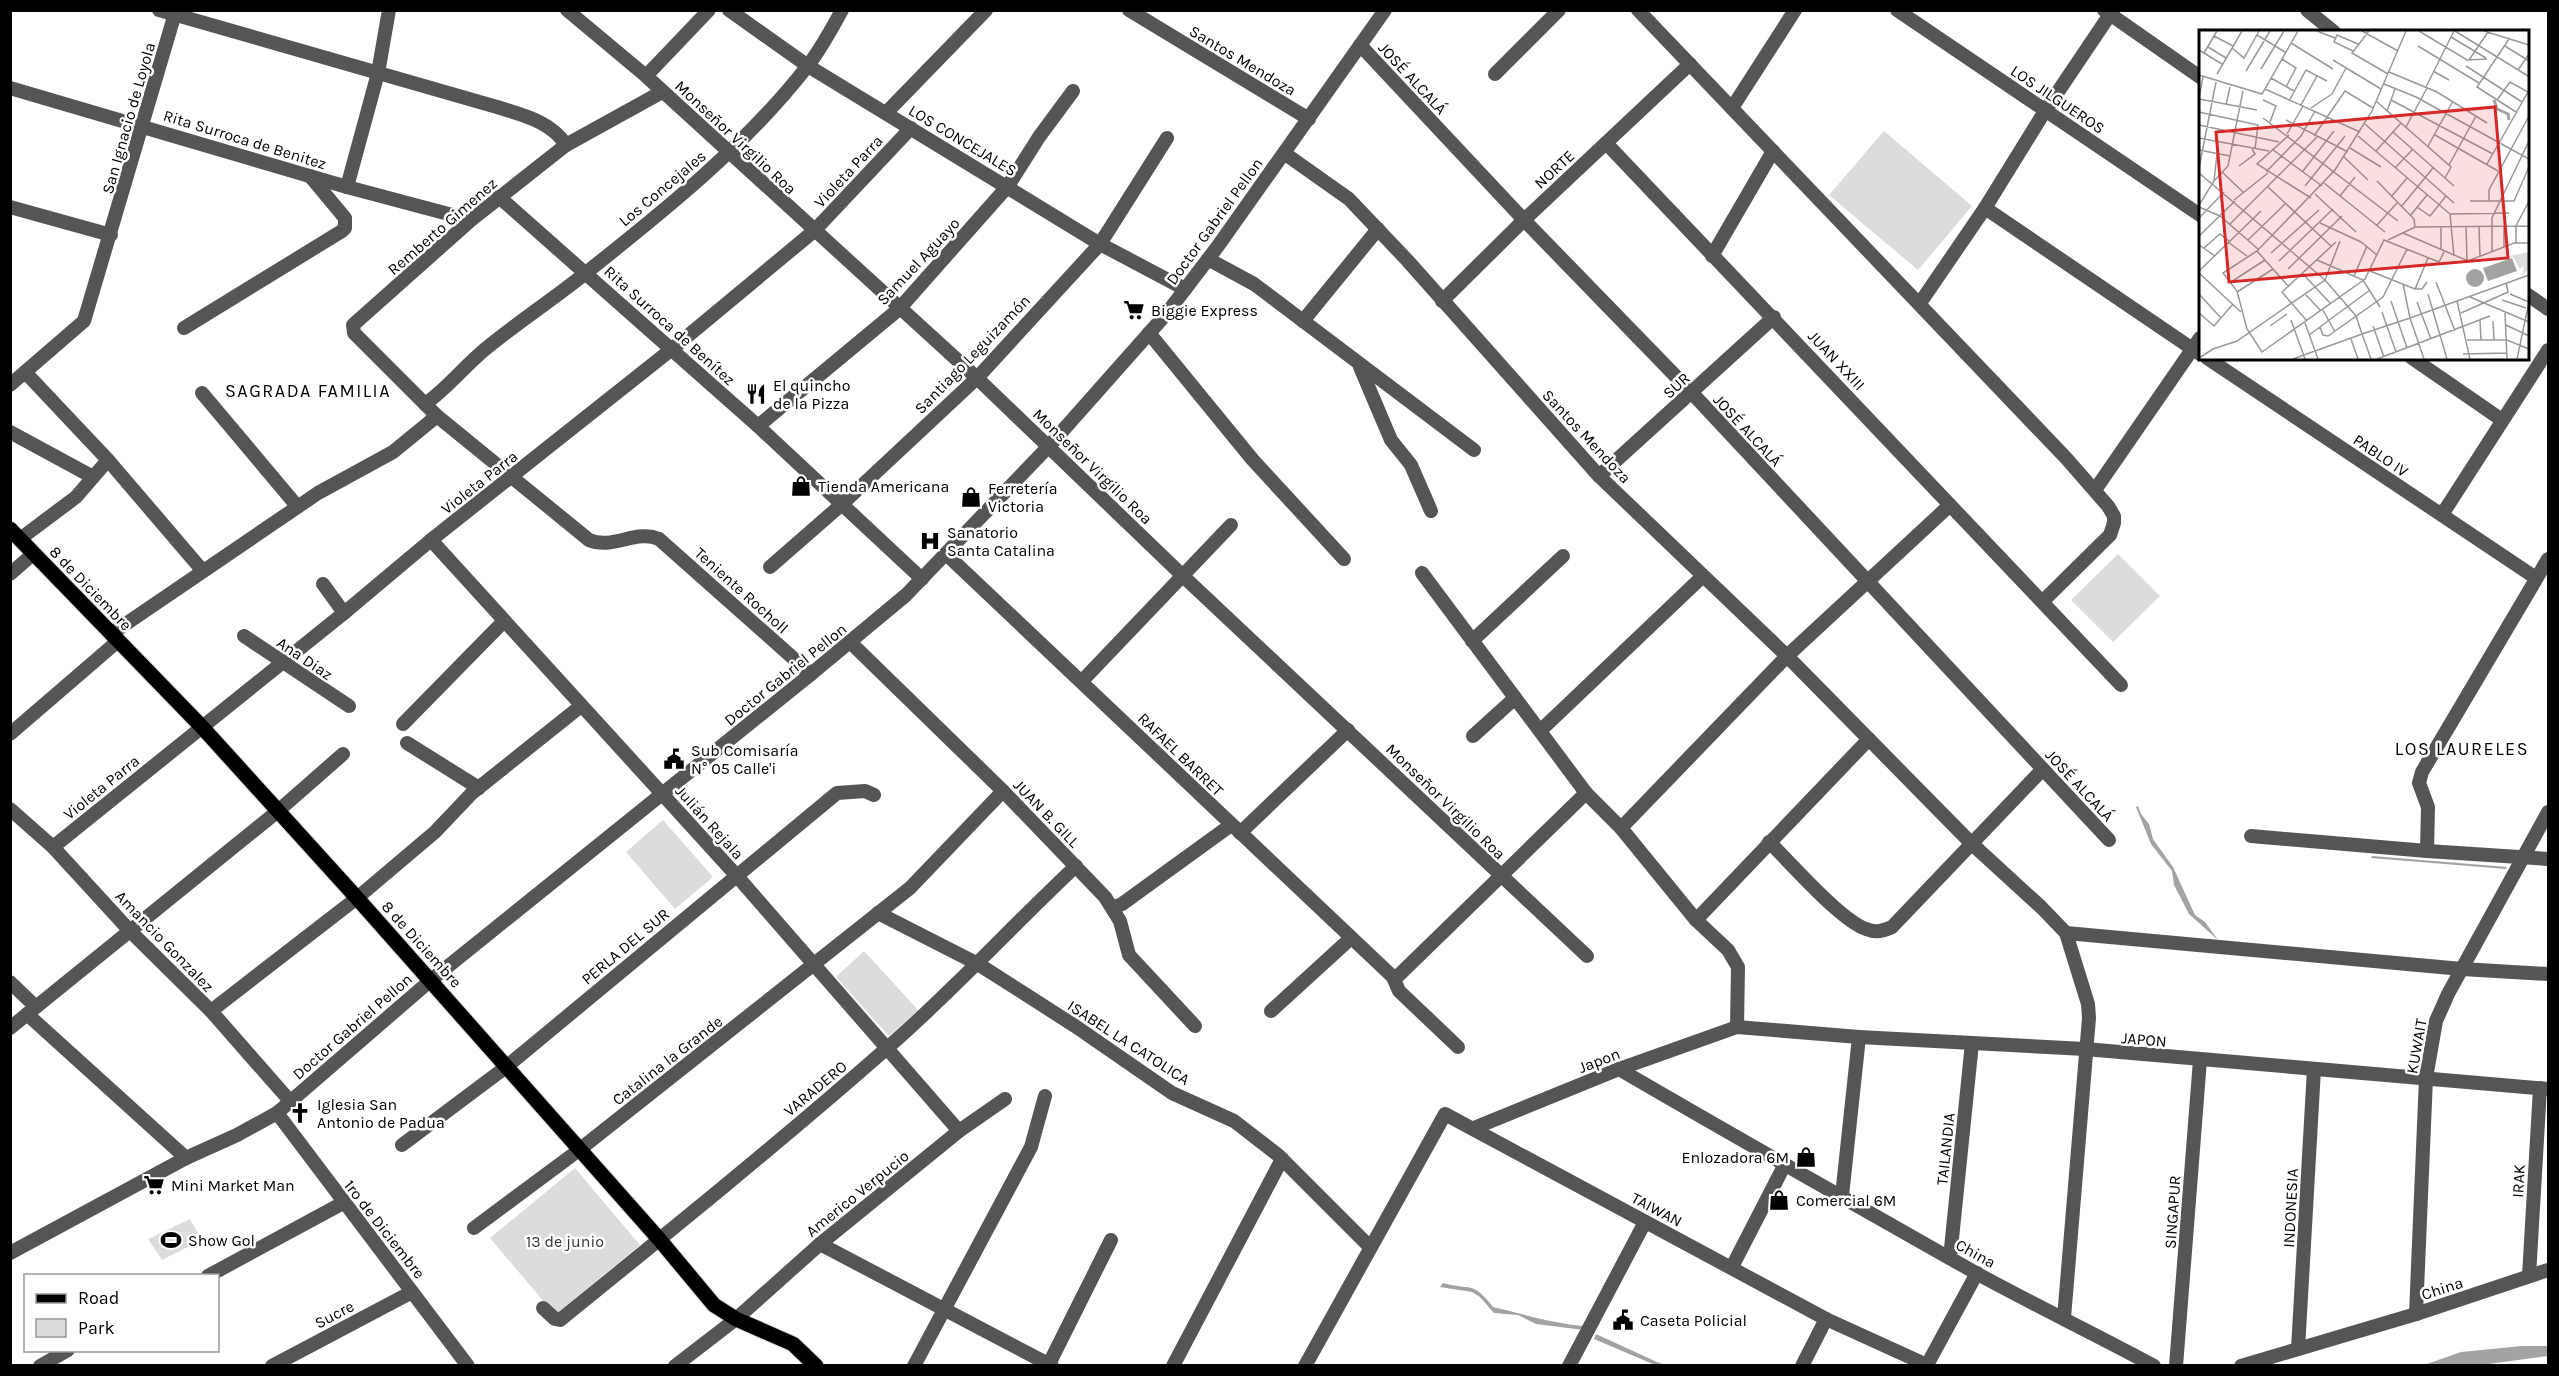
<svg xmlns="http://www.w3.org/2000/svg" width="2559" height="1376" font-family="Karla,sans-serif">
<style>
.green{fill:#dcdcdc}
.water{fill:#a3a3a3}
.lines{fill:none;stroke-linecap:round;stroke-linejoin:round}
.major-casing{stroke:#dbdbdb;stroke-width:17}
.minor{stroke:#555;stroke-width:14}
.major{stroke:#000;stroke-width:15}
.labels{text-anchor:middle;stroke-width:5;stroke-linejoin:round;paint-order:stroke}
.street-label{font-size:16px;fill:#000;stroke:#fff}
.poi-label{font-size:16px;fill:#000;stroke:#fff;text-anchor:start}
.park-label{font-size:16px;fill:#333;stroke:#fff}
.neighbourhood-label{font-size:18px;letter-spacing:1.5px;fill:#000;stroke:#fff}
.inset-river{fill:none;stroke:#a3a3a3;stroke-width:3}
.inset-road{fill:none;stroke:#999;stroke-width:1.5}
.view{fill:#d62828;fill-opacity:0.15;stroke:#d62828;stroke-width:3}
.inset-edge{fill:none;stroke:#000;stroke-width:3}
</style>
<rect width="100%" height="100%" fill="#fff"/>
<g class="green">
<polygon points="1884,131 1972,206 1918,270 1829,195"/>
<polygon points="2118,554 2160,596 2113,642 2071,600"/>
<polygon points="663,820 713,877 675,909 626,852"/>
<polygon points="864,951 918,1010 889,1036 836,977"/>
<polygon points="575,1168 640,1245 555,1315 490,1238"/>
<polygon points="190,1219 202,1240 162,1260 148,1239"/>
</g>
<g class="water">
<polygon points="2138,806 2141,814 2149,824 2153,839 2173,867 2195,915 2205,922 2218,940 2189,914 2174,885 2172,871 2151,844 2136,807"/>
<polygon points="2372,856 2507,867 2506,869 2371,858"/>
<path d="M1443 1283C1471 1291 1472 1280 1493 1307 1524 1314 1554 1324 1586 1326L1584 1330 1536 1324 1518 1315 1494 1313 1480 1297 1472 1292 1440 1287Z"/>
<polygon points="1596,1334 1657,1362 1666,1365 1655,1365 1594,1339"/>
<polygon points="2522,1346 2548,1346 2548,1356 2481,1365 2424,1365 2461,1352"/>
</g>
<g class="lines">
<g class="major-casing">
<polyline id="major" points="10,529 202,727 357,898 659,1239 714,1305 736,1319 793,1344 816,1366"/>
</g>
<g class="minor">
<path d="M159 10 497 107C522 115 551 121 566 145"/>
<polyline points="567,10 646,76 977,378 1184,577 1587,956"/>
<polyline points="729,10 808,66 1100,244 1185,289"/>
<polyline points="1129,10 1309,119"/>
<polyline points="1638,10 2066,458 2108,506 2114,516 2114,523 2110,535 2043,601"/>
<polyline points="1897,10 2200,215"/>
<polyline points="2104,10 2200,77"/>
<polyline points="2307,10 2334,32"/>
<polyline points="1360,45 1524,220 1692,393 2109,840"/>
<polyline points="1495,74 1559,10"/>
<polyline points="646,76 709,10"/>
<polyline points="10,88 347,187 471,220"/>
<path d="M662 92 566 145 471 220 353 325 354 333 437 416 589 540C613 550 636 529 659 539L811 674"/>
<polyline points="1732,108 1795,10"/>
<polyline points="886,113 986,10"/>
<polyline points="1606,143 2121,685"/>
<polyline points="1284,153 1349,199 1407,260 1599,476 1787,656 1971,843 2042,908 2066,933 2088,1004 2089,1018 2064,1318"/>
<polyline points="347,187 378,73 389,10"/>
<polyline points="499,197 758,426 922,579"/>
<polyline points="10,207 111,235"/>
<polyline points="1985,208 2200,354"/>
<polyline points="1712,256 1773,151"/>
<polyline points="1208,259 1254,284 1474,450"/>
<polyline points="2528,295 2548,309"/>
<polyline points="1442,301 1524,220 1690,64"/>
<polyline points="1920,303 1985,208 2045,111 2113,10"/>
<polyline points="1303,321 1378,229"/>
<polyline points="184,328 342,231 345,228 345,218 310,176"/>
<polyline points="1149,333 1252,459 1344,559"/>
<polyline points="2207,358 2536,578"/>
<polyline points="2412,358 2502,420"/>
<polyline points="1360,367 1391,440 1411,465 1431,511"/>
<polyline points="25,372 108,460 202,570"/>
<polyline points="10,385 84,321 176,10"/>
<polyline points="202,393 297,506"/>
<path d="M425 404C449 387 466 364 489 346 521 320 555 298 587 272 665 210 744 147 806 68 820 51 831 30 842 10"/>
<polyline points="758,426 899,309 1008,186 1039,137 1073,91"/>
<polyline points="10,432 93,477"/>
<polyline points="1599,476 1774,317"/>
<polyline points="2095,490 2200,338"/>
<polyline points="2440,512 2445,510 2548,350"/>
<polyline points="20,539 76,497 108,460"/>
<polyline points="431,540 736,875 959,1131"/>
<polyline points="946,554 1393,977 1399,991 1458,1047"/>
<polyline points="770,567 841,505 977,378 1100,244 1167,138"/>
<polyline points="1422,573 1586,793 1621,828 1696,920 1728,950 1738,967 1737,1027"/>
<polyline points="10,574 33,554"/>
<polyline points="323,584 344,613"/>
<polyline points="111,634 318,493 393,452 437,416"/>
<polyline points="244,636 349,706"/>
<polyline points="1472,641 1563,556"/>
<polyline points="850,642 1003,791 1105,897 1120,921 1129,955 1195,1026"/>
<polyline points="1082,681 1231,525"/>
<polyline points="403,724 504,621"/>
<polyline points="1540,731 1703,576"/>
<polyline points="10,734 118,641"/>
<polyline points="1473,736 1515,698"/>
<polyline points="407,743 479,788"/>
<polyline points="10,809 53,847 130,931 211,1011 290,1101"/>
<polyline points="1621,828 1787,656 1950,505"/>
<polyline points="1240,833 1348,730"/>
<polyline points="2251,836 2427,851 2548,859"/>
<path d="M1769 842C1791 863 1840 920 1866 929 1876 933 1883 931 1892 927L2043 769"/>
<polyline points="53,847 344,613 431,540 672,349 814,231 911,128"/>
<polyline points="2427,851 2428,807 2419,783 2422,772 2548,559"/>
<polyline points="1112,908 1122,904 1231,825"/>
<polyline points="878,913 978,964 1075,1026 1172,1093 1234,1121 1278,1155 1370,1247"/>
<polyline points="1696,920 1869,739"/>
<polyline points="2066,933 2462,969 2548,974"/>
<polyline points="1393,977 1399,975 1586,793"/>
<polyline points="10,982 36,1007"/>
<polyline points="211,1011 357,898 435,832 472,793 581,706"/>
<polyline points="1271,1011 1351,938"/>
<polyline points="27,1014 186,1158"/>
<polyline points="10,1028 278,811 343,754"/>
<path d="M1619 1069C1737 1138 1856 1205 1976 1273 2034 1305 2095 1334 2154 1366"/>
<polyline points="277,1113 468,1366"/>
<polyline points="1474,1128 1619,1069 1737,1027 1859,1037 2085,1049 2548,1089"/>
<polyline points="402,1145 506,1067 837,793 865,791 874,795"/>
<polyline points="1842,1196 1859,1037"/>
<polyline points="474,1228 579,1150 910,888 1003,791"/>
<polyline points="820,1244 1052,1366"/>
<polyline points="10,1253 186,1158 237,1135 277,1113 431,980 811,674 906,595 1049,446 1167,313 1218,246 1385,10"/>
<polyline points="1950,1258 1972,1043"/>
<polyline points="1732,1267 1784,1166"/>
<polyline points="208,1276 343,1203"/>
<polyline points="2529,1276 2540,1088"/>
<path d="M543 1308 555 1319 560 1320C670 1231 780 1142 886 1049 953 991 1012 926 1076 866"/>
<polyline points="2416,1314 2426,1078 2436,1021 2448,994 2548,812"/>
<polyline points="2298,1349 2314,1069"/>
<polyline points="1049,1364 1111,1240"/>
<polyline points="40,1366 68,1350"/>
<polyline points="272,1366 412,1292"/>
<polyline points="675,1366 736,1319 820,1244 959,1131 1005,1099"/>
<polyline points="914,1366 1031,1147 1045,1096"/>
<polyline points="1173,1366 1282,1159"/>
<polyline points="1305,1366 1445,1114 1826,1319 1927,1365 1977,1273"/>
<polyline points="1569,1366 1645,1222"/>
<polyline points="1802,1366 1826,1319"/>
<polyline points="2176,1366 2200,1060"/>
<polyline points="2241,1366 2416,1314 2548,1270"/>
</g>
<use href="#major" class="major"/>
</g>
<defs>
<g id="supermarket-bare" transform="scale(1.62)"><path d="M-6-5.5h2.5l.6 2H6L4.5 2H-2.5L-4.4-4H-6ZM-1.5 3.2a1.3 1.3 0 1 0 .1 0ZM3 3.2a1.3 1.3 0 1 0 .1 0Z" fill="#000" stroke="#fff" stroke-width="2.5" paint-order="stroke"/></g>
<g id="restaurant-bare" transform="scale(1.62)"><path d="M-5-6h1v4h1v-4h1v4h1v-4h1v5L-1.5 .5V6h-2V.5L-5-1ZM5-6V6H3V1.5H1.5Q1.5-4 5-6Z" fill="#000" stroke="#fff" stroke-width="2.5" paint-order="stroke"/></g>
<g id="shop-bare" transform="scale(1.62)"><path d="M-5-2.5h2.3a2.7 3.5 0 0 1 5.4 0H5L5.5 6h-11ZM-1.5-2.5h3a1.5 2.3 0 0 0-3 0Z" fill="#000" stroke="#fff" stroke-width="2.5" paint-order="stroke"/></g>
<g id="hospital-bare" transform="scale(1.62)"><path d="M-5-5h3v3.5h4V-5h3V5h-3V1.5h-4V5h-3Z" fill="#000" stroke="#fff" stroke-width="2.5" paint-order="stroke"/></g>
<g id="civic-bare" transform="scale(1.62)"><path d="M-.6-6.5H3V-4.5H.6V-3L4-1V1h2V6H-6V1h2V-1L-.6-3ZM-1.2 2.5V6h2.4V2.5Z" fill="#000" stroke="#fff" stroke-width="2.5" paint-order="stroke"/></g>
<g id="church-bare" transform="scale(1.62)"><path d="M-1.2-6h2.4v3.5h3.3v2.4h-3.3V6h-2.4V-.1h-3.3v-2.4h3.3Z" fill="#000" stroke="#fff" stroke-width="2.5" paint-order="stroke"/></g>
<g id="stadium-bare" transform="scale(1.62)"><path d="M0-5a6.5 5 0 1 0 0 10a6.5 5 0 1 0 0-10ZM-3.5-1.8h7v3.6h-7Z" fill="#000" stroke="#fff" stroke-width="2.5" paint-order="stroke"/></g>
</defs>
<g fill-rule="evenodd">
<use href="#supermarket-bare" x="1134" y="310"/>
<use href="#restaurant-bare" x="756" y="394"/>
<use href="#shop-bare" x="801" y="486"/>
<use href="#shop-bare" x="971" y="497"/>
<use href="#hospital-bare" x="930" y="541"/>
<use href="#civic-bare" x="674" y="759"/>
<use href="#church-bare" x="300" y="1113"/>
<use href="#shop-bare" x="1806" y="1157"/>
<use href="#supermarket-bare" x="154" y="1185"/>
<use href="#shop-bare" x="1779" y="1200"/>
<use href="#stadium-bare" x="171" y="1240"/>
<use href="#civic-bare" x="1623" y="1320"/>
</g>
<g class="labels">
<g class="street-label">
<text transform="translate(1243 60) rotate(31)" y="6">Santos Mendoza</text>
<text transform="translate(1413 78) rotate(47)" y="6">JOSÉ ALCALÁ</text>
<text transform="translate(2058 99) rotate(34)" y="6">LOS JILGUEROS</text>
<text transform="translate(128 118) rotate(-74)" y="6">San Ignacio de Loyola</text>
<text transform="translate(736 137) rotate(43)" y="6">Monseñor Virgilio Roa</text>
<text transform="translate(245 139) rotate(17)" y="6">Rita Surroca de Benitez</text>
<text transform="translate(963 140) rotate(31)" y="6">LOS CONCEJALES</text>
<text transform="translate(1554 169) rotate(-43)" y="6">NORTE</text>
<text transform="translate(848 171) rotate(-47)" y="6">Violeta Parra</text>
<text transform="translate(662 188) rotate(-40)" y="6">Los Concejales</text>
<text transform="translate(1214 221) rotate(-54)" y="6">Doctor Gabriel Pellon</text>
<text transform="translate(442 226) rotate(-41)" y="6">Remberto Gimenez</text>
<text transform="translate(918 261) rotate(-47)" y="6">Samuel Aguayo</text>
<text transform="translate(670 325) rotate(42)" y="6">Rita Surroca de Benítez</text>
<text transform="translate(972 354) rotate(-46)" y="6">Santiago Leguizamón</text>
<text transform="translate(1837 360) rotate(47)" y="6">JUAN XXIII</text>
<text transform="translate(1676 385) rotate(-42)" y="6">SUR</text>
<text transform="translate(1748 430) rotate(47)" y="6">JOSÉ ALCALÁ</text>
<text transform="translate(1587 436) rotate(47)" y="6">Santos Mendoza</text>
<text transform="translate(2381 455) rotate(34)" y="6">PABLO IV</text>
<text transform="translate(1093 466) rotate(44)" y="6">Monseñor Virgilio Roa</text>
<text transform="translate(479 482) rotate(-38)" y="6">Violeta Parra</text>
<text transform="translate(91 588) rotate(46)" y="6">8 de Diciembre</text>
<text transform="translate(742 590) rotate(42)" y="6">Teniente Rocholl</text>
<text transform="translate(305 658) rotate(34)" y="6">Ana Diaz</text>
<text transform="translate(785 674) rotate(-39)" y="6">Doctor Gabriel Pellon</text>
<text transform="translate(1181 754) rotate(44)" y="6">RAFAEL BARRET</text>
<text transform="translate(2080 785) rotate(47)" y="6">JOSÉ ALCALÁ</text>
<text transform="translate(101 787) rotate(-39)" y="6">Violeta Parra</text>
<text transform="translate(1446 801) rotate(44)" y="6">Monseñor Virgilio Roa</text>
<text transform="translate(1047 813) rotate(46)" y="6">JUAN B. GILL</text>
<text transform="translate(710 822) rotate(48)" y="6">Julián Rejala</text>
<text transform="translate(165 941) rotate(46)" y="6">Amancio Gonzalez</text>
<text transform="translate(422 944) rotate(48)" y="6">8 de Diciembre</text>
<text transform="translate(625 946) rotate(-40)" y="6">PERLA DEL SUR</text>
<text transform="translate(352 1026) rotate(-41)" y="6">Doctor Gabriel Pellon</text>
<text transform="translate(2144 1039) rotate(5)" y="6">JAPON</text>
<text transform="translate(1129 1042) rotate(33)" y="6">ISABEL LA CATOLICA</text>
<text transform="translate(2416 1046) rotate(-80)" y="6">KUWAIT</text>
<text transform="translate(667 1060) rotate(-38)" y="6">Catalina la Grande</text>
<text transform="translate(1599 1060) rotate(-21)" y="6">Japon</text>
<text transform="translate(815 1088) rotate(-40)" y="6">VARADERO</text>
<text transform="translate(1945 1149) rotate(-84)" y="6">TAILANDIA</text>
<text transform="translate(2518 1181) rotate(-87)" y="6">IRAK</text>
<text transform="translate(857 1193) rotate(-39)" y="6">Americo Verpucio</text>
<text transform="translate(2290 1208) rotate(-87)" y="6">INDONESIA</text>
<text transform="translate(1657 1209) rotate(28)" y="6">TAIWAN</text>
<text transform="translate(2172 1212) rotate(-86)" y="6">SINGAPUR</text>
<text transform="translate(385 1229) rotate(52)" y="6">1ro de Diciembre</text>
<text transform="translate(1976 1253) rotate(29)" y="6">China</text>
<text transform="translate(2442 1288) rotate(-18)" y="6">China</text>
<text transform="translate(334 1314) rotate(-28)" y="6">Sucre</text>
</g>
<g class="poi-label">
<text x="1151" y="316">Biggie Express</text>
<text x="773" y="391">El quincho<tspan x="773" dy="18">de la Pizza</tspan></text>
<text x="818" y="492">Tienda Americana</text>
<text x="988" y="494">Ferretería<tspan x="988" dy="18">Victoria</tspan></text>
<text x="947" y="538">Sanatorio<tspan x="947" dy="18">Santa Catalina</tspan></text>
<text x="691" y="756">Sub Comisaría<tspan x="691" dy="18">N° 05 Calle'i</tspan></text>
<text x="317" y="1110">Iglesia San<tspan x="317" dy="18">Antonio de Padua</tspan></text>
<text x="1789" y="1163" text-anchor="end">Enlozadora 6M</text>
<text x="171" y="1191">Mini Market Man</text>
<text x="1796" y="1206">Comercial 6M</text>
<text x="188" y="1246">Show Gol</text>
<text x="1640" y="1326">Caseta Policial</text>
</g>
<g class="park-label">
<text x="565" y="1247">13 de junio</text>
</g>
<g class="neighbourhood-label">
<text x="308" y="397">SAGRADA FAMILIA</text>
<text x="2462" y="755">LOS LAURELES</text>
</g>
</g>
<g transform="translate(2199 30)">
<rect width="330" height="330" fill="#fff"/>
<path d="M330 222V239L323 246 325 236 321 239 314 227H305Z" fill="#dcdcdc"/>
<path d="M313 228 318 241 289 251 284 238ZM267 248a9 9 0 1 1 18 0a9 9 0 1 1-18 0Z" fill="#a3a3a3"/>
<path class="inset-river" d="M295 70 298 79 309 84 310 90"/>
<path class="inset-road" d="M118 1 136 8M163 1 199 21M170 1 153 23 189 44M207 1 173 81 136 140 58 221 24 243 38 261 48 299 63 322 166 249 185 210 240 232 245 222M220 1 268 30 288 29M256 1 329 46M285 1 330 15M58 5 86 22M15 6 34 16M252 7 287 28M310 9 278 57 317 82M92 13 134 39M219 16 280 53M306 16 330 31M9 17 27 28M33 18 45 28 60 1M0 20 23 34M154 21 135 12 138 5 159 14M5 23 18 1M83 29 97 38 87 57M134 30 182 59M270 30 289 2M267 36 323 72M62 39 85 1M319 40 330 24M47 41 71 1M234 41 250 50M190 42 238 62 288 93M18 44 43 1M0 45 63 64 99 1M72 48 95 61M185 54 217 67 330 129M227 57 255 1M66 59 161 102M0 68 4 47M0 69 58 80M64 70 77 76 71 92M192 70 294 124M90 71 107 40 128 51M177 71 252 137 246 148M27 75 31 57M102 75 118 46M112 78 133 64 147 38M188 81 196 59M0 82 59 95 56 119M64 88 199 191M87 90 149 122M166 94 255 173M0 95 80 112M207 97 228 58M194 102 255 156M88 104 104 76M90 105 58 134 112 168M236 105 299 141M115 106 146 61 174 78M159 106 251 184 255 226M0 108 70 121M229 116 254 71M151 118 182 137M73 119 123 156M0 120 31 126M177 121 202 93M145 127 169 150M288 134 329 62 311 52 298 70M250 135 277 86M40 136 56 124 53 119M0 138 17 52M196 138 214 119M104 141 135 101M23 142 44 162M67 142 102 106 116 81M0 143 126 250 157 286 163 304 211 288 225 329M15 151 29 136 44 61M178 151 215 189 216 197M125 153 186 202M106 156 146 106M69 157 132 216M116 164 157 202M141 166 156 147M192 167 208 148M35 170 69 143M271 171H315L330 137M290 171V160L330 86M0 175 15 151 18 124M0 177 21 186 59 219M202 177 234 138M218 177 231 186 247 166M251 184 310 183M211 186 228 165M0 188 25 162M121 193 162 212 178 225M31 194 118 107M178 195 198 173M267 196 268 231M280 196 281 227M305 196V217M204 203 269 231 315 213H330V195M0 206 36 171M49 210 87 173M189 210 216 197 330 196M29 212 48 226M317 213V196L330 171M0 215 16 226M5 218 21 204 30 211M242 220V197M58 221 90 257M293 222V188L330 111M72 223 120 180M118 230 164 250 181 277M80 231 134 179M89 239 143 186M0 241 62 181M171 241 216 259H223L228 252M0 243 42 282M104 244 132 274M155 246 168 216M32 252 66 230M237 252 256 301M204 254 211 288 330 245M216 259 229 228M38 262 74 239M0 264 22 288M229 264 248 329M311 264 330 272M107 265 122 281M271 267 330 292M303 270 327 278M192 271 208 318M258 271 271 329M218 272 232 309M124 280 136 302M183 282 197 322M0 283 15 296 34 274M262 283 309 262 307 253M306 283 308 329M92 290 106 329M281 290 282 310M108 291 83 262 137 212M294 291 295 310M106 293 119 329M307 295 330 306M71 296 88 284M174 296 185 327M121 297 124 305 129 306 184 267 208 219M110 305 171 260M152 309 159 329M268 310H308L330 319M264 324 308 323M0 328 14 319 38 311 126 250 141 211M94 329 163 304 172 329M178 329 291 286M318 329 330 272"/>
<path class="view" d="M296 77 309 228 30 252 17 102Z"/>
<rect width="330" height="330" class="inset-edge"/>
</g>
<rect width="2559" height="1376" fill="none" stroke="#000000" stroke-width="24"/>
<rect x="24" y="1274" width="195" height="78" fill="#ffffff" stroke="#999999" stroke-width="1.5"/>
<rect x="36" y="1294" width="30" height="9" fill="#000000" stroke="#999999" stroke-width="1.5"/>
<text x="78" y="1304" font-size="18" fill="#000000">Road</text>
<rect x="36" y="1319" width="30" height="18" fill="#dcdcdc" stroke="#999999" stroke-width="1.5"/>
<text x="78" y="1334" font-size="18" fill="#000000">Park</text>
</svg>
